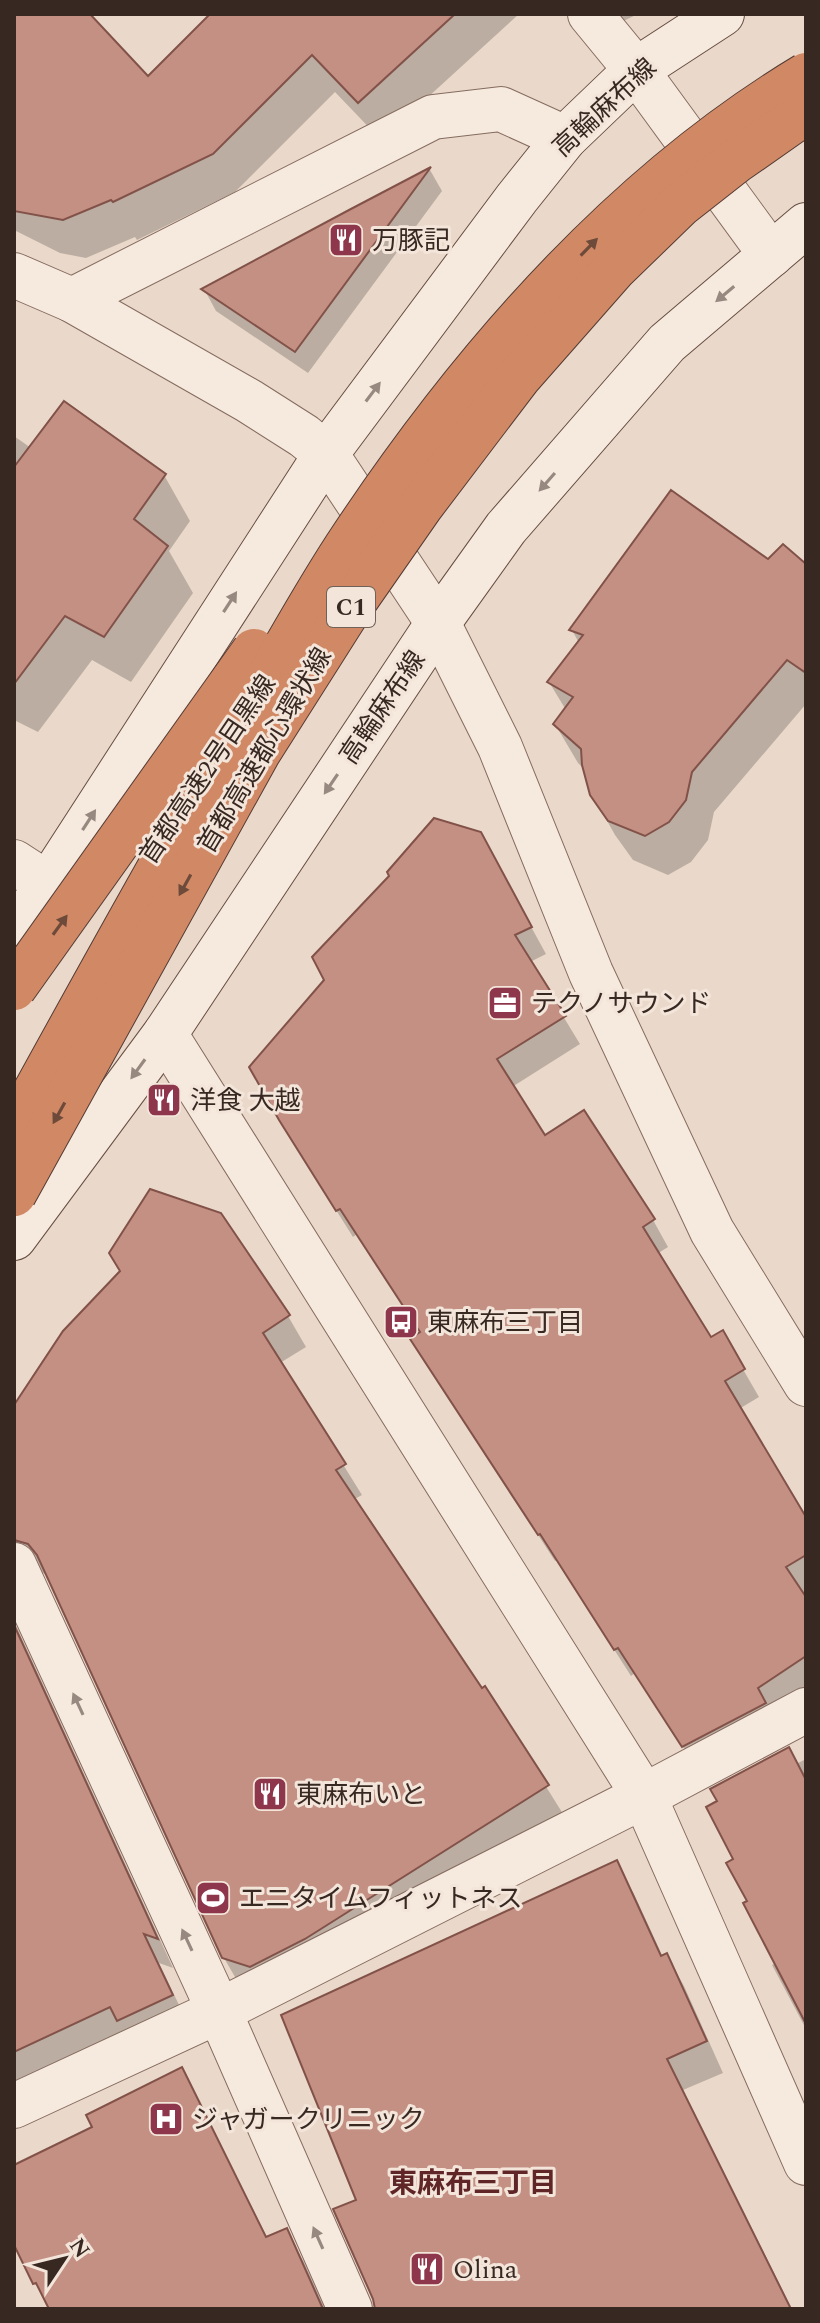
<svg xmlns="http://www.w3.org/2000/svg" width="820" height="2323" font-family="Spectral,'Noto Sans JP',serif">
<style>
.shadow{fill:#0003}
.building{fill:#c49084;stroke:#825249;stroke-width:2}
.lines{fill:none;stroke-linecap:round;stroke-linejoin:round}
.minor-casing{stroke:#856b60;stroke-width:46}
.tertiary-casing{stroke:#856b60;stroke-width:46}
.secondary-casing{stroke:#674d43;stroke-width:46}
.minor{stroke:#f6e9dd;stroke-width:44}
.tertiary{stroke:#f6e9dd;stroke-width:44}
.secondary{stroke:#f6e9dd;stroke-width:44}
.motorway-bridge-casing{stroke:#543b34;stroke-width:46;stroke-linecap:butt}
.motorway-bridge{stroke:#d08865;stroke-width:44}
.oneway{fill:#6d4a39}
.oneway2{fill:#978880}
.labels{text-anchor:middle;stroke-width:6;stroke-linejoin:round;paint-order:stroke}
.shield{fill:#f3e5d9;stroke:#706159;stroke-width:2}
.shield-label{font-size:24px;font-weight:bold;fill:#382822}
.street-label{font-size:26px;fill:#382822;stroke:#f3e5d9}
.poi-label{font-size:26px;fill:#382822;stroke:#f3e5d9;text-anchor:start}
.neighbourhood-label{font-size:28px;font-weight:bold;fill:#602627;stroke:#f3e5d9}
</style>
<rect width="100%" height="100%" fill="#ead9ca"/>
<g class="shadow">
<polygon points="14,14 88,14 148,79 213,14 519,14 381,140 335,92 235,192 137,240 135,237 86,258 60,253 14,230"/>
<polygon points="607,14 638,14 613,26"/>
<polygon points="430,170 442,191 308,373 216,311 204,289"/>
<polygon points="14,436 31,448 164,475 190,521 169,551 193,593 131,682 92,660 38,732 14,720"/>
<polygon points="768,561 806,566 806,704 714,812 708,840 691,862 668,875 633,860 615,835 592,794 585,770 578,763 555,724 566,710 549,682 579,643 572,630"/>
<polygon points="495,861 546,954 530,962 580,1044 512,1087 544,1138 653,1220 668,1247 657,1254 710,1340 722,1333 759,1397 739,1409 806,1521 806,1693 700,1773 635,1673 631,1676 557,1560 555,1561 428,1366 421,1334 357,1234 353,1237 297,1148"/>
<polygon points="220,1215 288,1316 306,1347 280,1363 362,1495 353,1500 481,1691 485,1689 565,1817 242,1989 224,1958 48,1575 34,1570 14,1579 14,1409"/>
<polygon points="14,1621 173,1968 159,1963 189,2026 14,2105"/>
<polygon points="806,1759 806,2029 772,1965 776,1963 750,1902 736,1860 796,1764"/>
<polygon points="616,1863 634,1894 663,1957 667,1956 684,1986 723,2073 683,2090 792,2309 377,2309 358,2201"/>
<polygon points="181,2070 199,2100 267,2239 286,2231 304,2262 325,2309 48,2309 14,2240 14,2168 95,2128"/>
</g>
<g class="building">
<polygon points="14,14 90,14 148,76 210,14 455,14 358,103 312,55 213,154 113,202 111,200 63,220 14,211"/>
<polygon points="431,167 295,352 201,289 349,210"/>
<polygon points="64,401 166,474 134,519 168,546 104,637 65,616 14,684 14,467"/>
<polygon points="671,490 768,559 783,544 806,564 806,673 787,660 692,772 686,800 669,822 645,836 608,821 590,795 582,765 581,749 553,724 573,697 547,682 583,635 569,630"/>
<polygon points="434,818 481,832 532,927 515,935 566,1016 497,1059 545,1135 584,1110 655,1219 643,1227 711,1337 723,1330 745,1369 725,1381 806,1517 806,1555 786,1567 806,1597 806,1656 758,1688 766,1703 682,1747 618,1648 614,1650 540,1534 538,1535 410,1339 420,1332 340,1209 336,1211 279,1120 249,1067 324,980 312,957 389,876 387,872"/>
<polygon points="150,1189 221,1213 290,1315 263,1333 346,1464 336,1470 482,1688 485,1686 549,1785 305,1939 250,1967 222,1958 37,1555 28,1544 14,1540 14,1405 63,1331 120,1271 109,1253"/>
<polygon points="14,1625 158,1939 144,1934 173,1995 117,2021 110,2007 14,2052"/>
<polygon points="789,1747 806,1780 806,2024 743,1903 747,1901 726,1863 733,1859 706,1807 717,1801 710,1789"/>
<polygon points="617,1860 661,1956 667,1953 707,2041 667,2059 791,2309 375,2309 373,2299 333,2209 356,2200 281,2015"/>
<polygon points="182,2067 266,2237 287,2228 323,2309 49,2309 36,2283 33,2284 14,2245 14,2165 92,2127 86,2115"/>
</g>
<g class="lines">
<g class="minor-casing">
<g id="minor">
<polyline points="590,14 636,70 771,255"/>
<polyline points="14,862 48,884"/>
<polyline points="165,1034 644,1796 806,2163"/>
<polyline points="14,1565 219,2011 350,2309"/>
<polyline points="14,2106 219,2011 644,1796 806,1710"/>
</g>
</g>
<g class="tertiary-casing">
<g id="tertiary">
<polyline points="14,275 72,300 249,401 304,436 326,454 438,623 500,747 591,973 712,1231 806,1384"/>
<polyline points="72,300 433,117 501,109 565,138"/>
</g>
</g>
<g class="secondary-casing">
<g id="secondary">
<polyline points="14,932 48,884 326,454 517,198 565,138 636,70 722,14"/>
<polyline points="14,1238 165,1034 438,623 506,528 667,343 806,225"/>
</g>
</g>
<use href="#minor" class="minor"/>
<use href="#tertiary" class="tertiary"/>
<use href="#secondary" class="secondary"/>
<g class="motorway-bridge-casing">
<g id="motorway-bridge">
<polyline points="14,988 254,651"/>
<path d="M14 1130C87 997 161 863 237 732 273 670 307 607 346 547 466 365 618 188 806 75"/>
<polyline points="14,1194 258,753 350,608 421,506 519,377 614,269 680,205 736,161 806,112"/>
</g>
</g>
<use href="#motorway-bridge" class="motorway-bridge"/>
</g>
<defs><path id="oneway-solid" d="M-6-.8H1V-3.2L6.5 0L1 3.2V.8H-6Z" transform="scale(2)"/></defs>
<g class="oneway">
<use href="#oneway-solid" transform="translate(589 247) rotate(-46)"/>
<use href="#oneway-solid" transform="translate(185 885) rotate(119)"/>
<use href="#oneway-solid" transform="translate(60 925) rotate(-54)"/>
<use href="#oneway-solid" transform="translate(59 1113) rotate(119)"/>
</g>
<g class="oneway2">
<use href="#oneway-solid" transform="translate(725 294) rotate(140)"/>
<use href="#oneway-solid" transform="translate(373 392) rotate(-53)"/>
<use href="#oneway-solid" transform="translate(547 482) rotate(131)"/>
<use href="#oneway-solid" transform="translate(230 602) rotate(-57)"/>
<use href="#oneway-solid" transform="translate(331 784) rotate(124)"/>
<use href="#oneway-solid" transform="translate(89 820) rotate(-57)"/>
<use href="#oneway-solid" transform="translate(138 1069) rotate(126)"/>
<use href="#oneway-solid" transform="translate(78 1704) rotate(-115)"/>
<use href="#oneway-solid" transform="translate(187 1940) rotate(-115)"/>
<use href="#oneway-solid" transform="translate(318 2238) rotate(-114)"/>
</g>
<defs>
<g id="restaurant-square" transform="scale(1.8)"><rect x="-9" y="-9" width="18" height="18" rx="4" fill="#8e364b" stroke="#f3e5d9"/><path d="M-5-6h1v4h1v-4h1v4h1v-4h1v5L-1.5 .5V6h-2V.5L-5-1ZM5-6V6H3V1.5H1.5Q1.5-4 5-6Z" fill="#fff"/></g>
<g id="office-square" transform="scale(1.8)"><rect x="-9" y="-9" width="18" height="18" rx="4" fill="#8e364b" stroke="#f3e5d9"/><path d="M-6-3h4V-5.5h4V-3h4V5H-6ZM-1-4.5V-3h2v-1.5ZM-6 0V1H6V0Z" fill="#fff"/></g>
<g id="bus-square" transform="scale(1.8)"><rect x="-9" y="-9" width="18" height="18" rx="4" fill="#8e364b" stroke="#f3e5d9"/><path d="M-5-6H5V4H4V6H2V4H-2V6H-4V4H-5ZM-3.5-4V0h7V-4ZM-3.5 1.2v1.5H-2V1.2ZM2 1.2v1.5H3.5V1.2Z" fill="#fff"/></g>
<g id="stadium-square" transform="scale(1.8)"><rect x="-9" y="-9" width="18" height="18" rx="4" fill="#8e364b" stroke="#f3e5d9"/><path d="M0-5a6.5 5 0 1 0 0 10a6.5 5 0 1 0 0-10ZM-3.5-1.8h7v3.6h-7Z" fill="#fff"/></g>
<g id="hospital-square" transform="scale(1.8)"><rect x="-9" y="-9" width="18" height="18" rx="4" fill="#8e364b" stroke="#f3e5d9"/><path d="M-5-5h3v3.5h4V-5h3V5h-3V1.5h-4V5h-3Z" fill="#fff"/></g>
</defs>
<g fill-rule="evenodd">
<use href="#restaurant-square" x="346" y="240"/>
<use href="#office-square" x="505" y="1003"/>
<use href="#restaurant-square" x="164" y="1100"/>
<use href="#bus-square" x="401" y="1322"/>
<use href="#restaurant-square" x="270" y="1794"/>
<use href="#stadium-square" x="213" y="1898"/>
<use href="#hospital-square" x="166" y="2119"/>
<use href="#restaurant-square" x="427" y="2269"/>
</g>
<g class="labels">
<rect class="shield" x="327" y="587" width="48" height="40" rx="6"/>
<g class="shield-label">
<text x="351" y="615">C1</text>
</g>
<g class="street-label">
<text transform="translate(604 107) rotate(-43)" y="9">高輪麻布線</text>
<text transform="translate(382 707) rotate(-56)" y="9">高輪麻布線</text>
<text transform="translate(264 750) rotate(-59)" y="9">首都高速都心環状線</text>
<text transform="translate(207 769) rotate(-56)" y="9">首都高速2号目黒線</text>
</g>
<g class="poi-label">
<text x="372" y="249">万豚記</text>
<text x="531" y="1012">テクノサウンド</text>
<text x="190" y="1109">洋食 大越</text>
<text x="427" y="1331">東麻布三丁目</text>
<text x="296" y="1803">東麻布いと</text>
<text x="239" y="1907">エニタイムフィットネス</text>
<text x="192" y="2128">ジャガークリニック</text>
<text x="453" y="2278">Olina</text>
</g>
<g class="neighbourhood-label">
<text x="473" y="2192">東麻布三丁目</text>
</g>
</g>
<rect width="820" height="2323" fill="none" stroke="#382822" stroke-width="32"/>
<g transform="translate(64 2259) rotate(55)" stroke="#f3e5d9" stroke-width="6" paint-order="stroke">
<path d="M0-6L14 30L0 20L-14 30Z" fill="#382822"/>
<text y="-12" font-size="22" font-weight="bold" text-anchor="middle" fill="#382822">N</text>
</g>
</svg>
